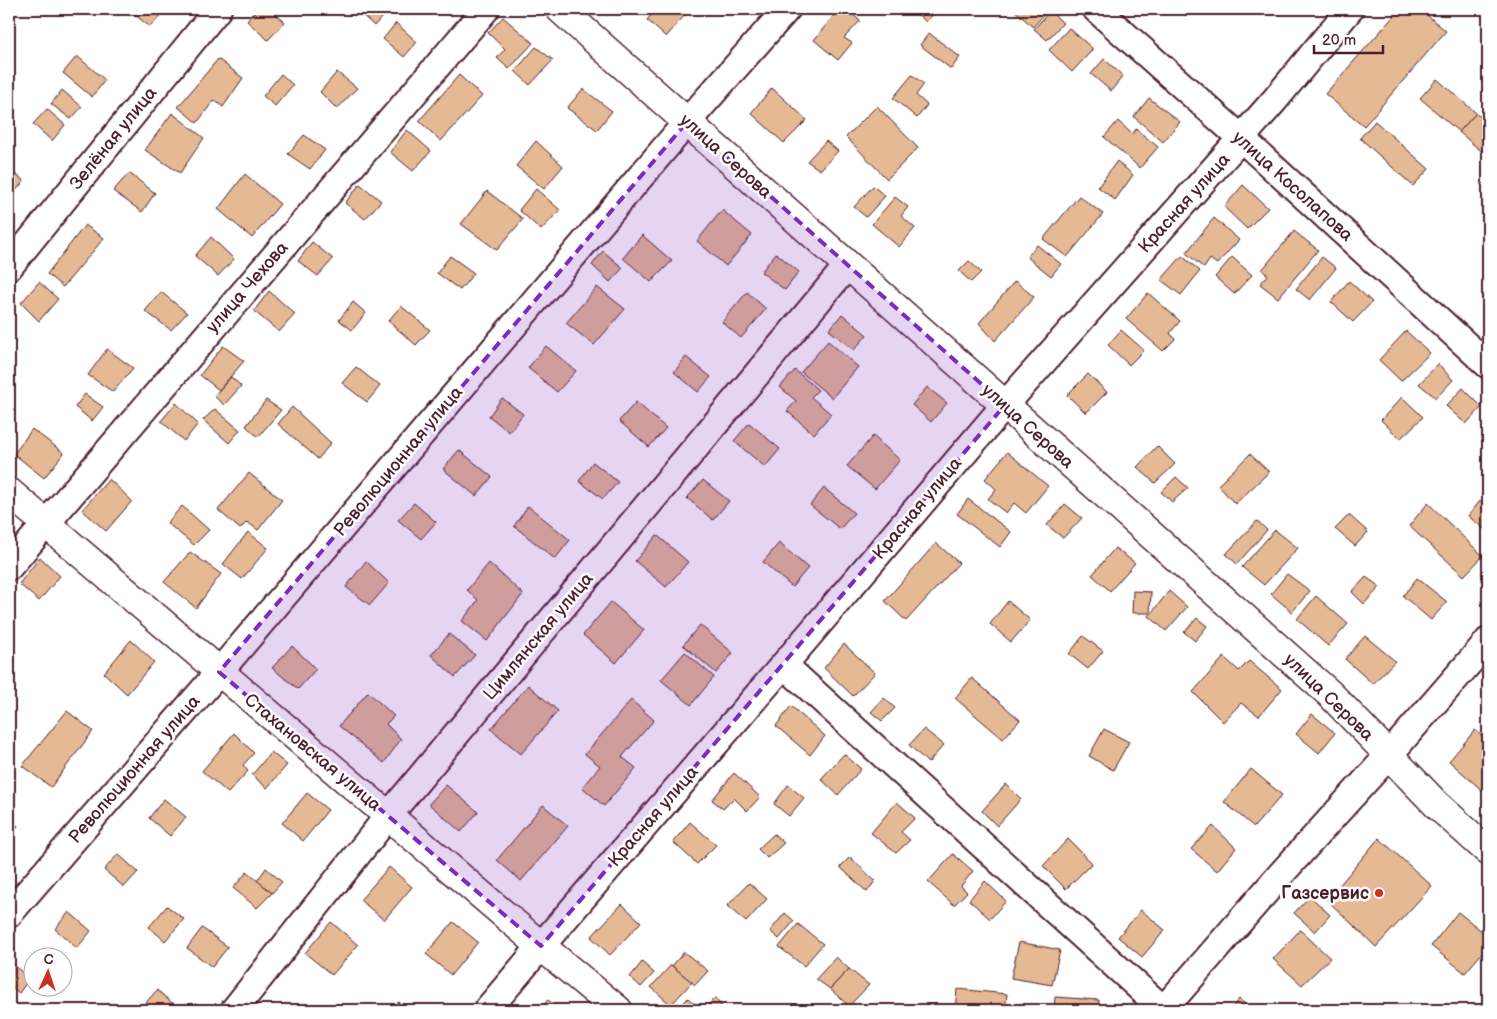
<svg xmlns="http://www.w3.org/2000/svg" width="1497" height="1019" font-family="'Balsamiq Sans',sans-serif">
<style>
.building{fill:#e4b994;stroke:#4a1f2b}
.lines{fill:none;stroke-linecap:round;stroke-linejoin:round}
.street-casing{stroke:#4a1f2b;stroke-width:30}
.secondary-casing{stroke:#4a1f2b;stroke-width:31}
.street{stroke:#fff;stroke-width:26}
.secondary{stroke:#fff;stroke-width:28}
.marked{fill:#7b2cbf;fill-opacity:0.2;stroke:#7b2cbf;stroke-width:4;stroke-dasharray:10 6;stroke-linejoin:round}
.poi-dot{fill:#c8321e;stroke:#fff;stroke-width:2}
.labels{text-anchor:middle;stroke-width:5;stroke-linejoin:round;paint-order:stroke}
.street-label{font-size:18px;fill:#4a1f2b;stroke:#fff}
.poi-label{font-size:18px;font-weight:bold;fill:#4a1f2b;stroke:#fff;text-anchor:end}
</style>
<rect width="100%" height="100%" fill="#fff"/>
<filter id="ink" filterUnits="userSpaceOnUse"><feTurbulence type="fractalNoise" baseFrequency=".02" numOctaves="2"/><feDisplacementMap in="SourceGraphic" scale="10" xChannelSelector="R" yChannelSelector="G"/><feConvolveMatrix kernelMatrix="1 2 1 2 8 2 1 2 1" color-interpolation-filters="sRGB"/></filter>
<g filter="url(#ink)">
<g class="building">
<polygon points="130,9 160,9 164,12 150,27 129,10"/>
<polygon points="257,9 270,9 285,22 268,40 247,21"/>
<polygon points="356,9 375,9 383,16 374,26"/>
<polygon points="656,9 690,9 666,37 647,20"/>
<polygon points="839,9 847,9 860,21 844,38 852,43 838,60 814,40"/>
<polygon points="912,9 938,9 926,22"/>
<polygon points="1013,9 1049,9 1033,27"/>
<polygon points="1400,9 1420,9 1446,31 1364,126 1325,94"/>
<polygon points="1050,11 1063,23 1047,40 1034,29"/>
<polygon points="503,17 533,43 509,69 497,58 505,49 488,33"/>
<polygon points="396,23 417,42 404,57 383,39"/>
<polygon points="1069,28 1093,49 1072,72 1049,50"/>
<polygon points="929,33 960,57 951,69 920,45"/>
<polygon points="536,47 553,60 530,85 515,71"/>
<polygon points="77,56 105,80 92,97 63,73"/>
<polygon points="218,59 243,78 223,107 214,100 197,123 178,107"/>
<polygon points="1104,59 1123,76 1111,91 1091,74"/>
<polygon points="337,72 357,88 337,109 320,92"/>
<polygon points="281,74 293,85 275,106 263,96"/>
<polygon points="459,75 482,96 441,141 419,121"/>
<polygon points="912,75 924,84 916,95 927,105 917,118 893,98"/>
<polygon points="1437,79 1476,113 1459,132 1420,98"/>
<polygon points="772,88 807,120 784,143 751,113"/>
<polygon points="583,89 612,111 597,130 567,108"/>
<polygon points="62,90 82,107 71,119 51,104"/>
<polygon points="1149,98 1180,122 1163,142 1134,117"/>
<polygon points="877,106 918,148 887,179 846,137"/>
<polygon points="47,109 65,125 52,141 33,124"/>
<polygon points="172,113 204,138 180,173 145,150"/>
<polygon points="1476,113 1488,122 1488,157 1459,132"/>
<polygon points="1118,121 1132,134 1136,129 1158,147 1140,168 1104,137"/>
<polygon points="1375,121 1429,169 1413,186 1360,138"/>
<polygon points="407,130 431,151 413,171 390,152"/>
<polygon points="304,135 325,150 310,169 288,154"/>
<polygon points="536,141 563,166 544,189 516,166"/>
<polygon points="826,141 838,151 820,170 807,161"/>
<polygon points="1117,161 1133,175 1115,200 1098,187"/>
<polygon points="9,169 24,181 9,199"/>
<polygon points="129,173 155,193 142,212 113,191"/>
<polygon points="245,174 280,204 252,238 218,209"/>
<polygon points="360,184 381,201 365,219 345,203"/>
<polygon points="1243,185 1268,208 1247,229 1224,207"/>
<polygon points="873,186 885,196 866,217 854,207"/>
<polygon points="536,189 560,210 541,230 519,210"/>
<polygon points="487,191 523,219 497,250 461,224"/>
<polygon points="1079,196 1103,214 1067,257 1043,239"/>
<polygon points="895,197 908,207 901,216 915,228 899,247 872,224"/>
<polygon points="722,210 752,235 726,266 697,241"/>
<polygon points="1214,218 1239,240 1217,264 1210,259 1204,268 1186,253"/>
<polygon points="85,225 104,238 63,287 47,274"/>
<polygon points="1294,231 1318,250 1278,298 1260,284 1268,275 1262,270"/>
<polygon points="642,235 672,261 651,282 623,258"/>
<polygon points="211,237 234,259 218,276 195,256"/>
<polygon points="312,242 333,259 318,276 298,261"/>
<polygon points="1037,245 1061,264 1051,276 1027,257"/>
<polygon points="603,251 623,268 610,282 592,265"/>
<polygon points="776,253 799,272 785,290 761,272"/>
<polygon points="450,256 474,273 460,290 437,273"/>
<polygon points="1182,256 1200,271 1181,295 1161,280"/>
<polygon points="1232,257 1252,275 1234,294 1215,277"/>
<polygon points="1322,257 1336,268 1310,300 1296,289"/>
<polygon points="969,261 981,272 971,282 959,271"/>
<polygon points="1015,281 1034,297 995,341 979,323"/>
<polygon points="1349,281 1372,302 1353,322 1331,302"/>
<polygon points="39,282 58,299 39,321 21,303"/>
<polygon points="597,287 625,309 594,345 566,323"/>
<polygon points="269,291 295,314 279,332 254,311"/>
<polygon points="161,292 187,313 171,330 145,311"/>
<polygon points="747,292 766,309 741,338 722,322"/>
<polygon points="1148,293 1180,321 1170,333 1175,339 1163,351 1126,319"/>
<polygon points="353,302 366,313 352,330 339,320"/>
<polygon points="401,306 430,330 416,345 388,321"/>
<polygon points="842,314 867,335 854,350 829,330"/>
<polygon points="1121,330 1144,350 1129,365 1108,345"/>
<polygon points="1406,331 1430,353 1401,381 1379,360"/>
<polygon points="828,341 858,367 832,398 801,372"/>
<polygon points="223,346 244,361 219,390 200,375"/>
<polygon points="546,346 576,371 557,392 528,368"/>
<polygon points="107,349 133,368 113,392 88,375"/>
<polygon points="686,357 711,377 698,392 674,372"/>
<polygon points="1438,364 1453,380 1436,398 1419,384"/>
<polygon points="356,367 380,386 367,402 342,383"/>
<polygon points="795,370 818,390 811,397 831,414 814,434 787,411 796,401 780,387"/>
<polygon points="1088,374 1107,392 1086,413 1067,395"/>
<polygon points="231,377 241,386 224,405 214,396"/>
<polygon points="927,387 947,403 931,422 912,405"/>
<polygon points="1463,388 1482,407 1466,424 1446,406"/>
<polygon points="85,394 103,407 92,421 75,407"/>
<polygon points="1402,397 1423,417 1400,439 1381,420"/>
<polygon points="502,398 523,414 509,432 489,416"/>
<polygon points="266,400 281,410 258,437 246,426"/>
<polygon points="636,402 666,428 649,447 619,421"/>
<polygon points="176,403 198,424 184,441 161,421"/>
<polygon points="292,407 331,443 318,459 278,424"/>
<polygon points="215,409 240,430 229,443 203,420"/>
<polygon points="749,423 780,449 765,467 734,441"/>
<polygon points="1488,428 1488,439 1483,434"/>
<polygon points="32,429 64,453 44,478 14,454"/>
<polygon points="873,436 900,460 875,489 847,466"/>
<polygon points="1157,446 1175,464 1155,483 1137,467"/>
<polygon points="459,450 492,477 476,496 443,469"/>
<polygon points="1007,452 1048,486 1026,513 1014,503 1006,513 988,499 996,489 985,479"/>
<polygon points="1250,454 1269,472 1235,504 1218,485"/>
<polygon points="593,462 618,482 603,499 579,481"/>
<polygon points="249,473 282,500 258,530 247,522 240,529 218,510"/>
<polygon points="1176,477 1188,488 1172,502 1161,492"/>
<polygon points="109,479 132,501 106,531 82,510"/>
<polygon points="703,480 729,501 713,520 687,498"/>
<polygon points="824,488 854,513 840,529 810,505"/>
<polygon points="968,499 1011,532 1000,547 957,514"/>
<polygon points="1480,501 1488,508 1488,532 1468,516"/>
<polygon points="414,503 436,522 421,539 398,520"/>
<polygon points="1428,503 1483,556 1464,576 1409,526"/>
<polygon points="1065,504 1082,518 1063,538 1047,525"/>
<polygon points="182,506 209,530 194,545 167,523"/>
<polygon points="528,506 570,540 555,559 514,526"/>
<polygon points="1349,515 1368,532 1355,546 1335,529"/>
<polygon points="1257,521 1267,530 1237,564 1226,554"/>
<polygon points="1275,530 1298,548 1264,585 1242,567"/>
<polygon points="248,532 268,548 242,579 223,564"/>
<polygon points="657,535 688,562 666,587 635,561"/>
<polygon points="779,543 808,568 792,587 763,562"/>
<polygon points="936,543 959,563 906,621 885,601"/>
<polygon points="1115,548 1135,563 1110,591 1092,575"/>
<polygon points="190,552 221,574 196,608 164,582"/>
<polygon points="40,557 60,576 39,601 19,584"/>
<polygon points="366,561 389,583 370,605 346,587"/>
<polygon points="489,563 523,594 487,641 462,621 478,600 467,590"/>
<polygon points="1287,574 1310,591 1292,612 1271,594"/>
<polygon points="1366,577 1380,587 1364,604 1352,592"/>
<polygon points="1417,578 1447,602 1431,620 1403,596"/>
<polygon points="1133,591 1151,592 1150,613 1132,613"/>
<polygon points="1169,591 1187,607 1166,631 1149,616"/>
<polygon points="1316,596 1348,624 1328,646 1297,619"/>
<polygon points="1008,601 1030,620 1011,642 990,624"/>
<polygon points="611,602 644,630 616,663 583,635"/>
<polygon points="1197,618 1207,626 1195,641 1184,632"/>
<polygon points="700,625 733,653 716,673 683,645"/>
<polygon points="449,634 475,655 455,677 431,655"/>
<polygon points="1083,636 1103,651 1088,669 1069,654"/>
<polygon points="1365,636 1395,661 1373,684 1345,659"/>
<polygon points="131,640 154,662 127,694 104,673"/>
<polygon points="844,644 875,673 853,696 824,668"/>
<polygon points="292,646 316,669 298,689 272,668"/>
<polygon points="685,652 714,677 691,705 661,680"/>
<polygon points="1224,657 1239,671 1249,661 1282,689 1259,716 1241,703 1223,722 1193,692"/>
<polygon points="972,678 1020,720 1003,739 955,698"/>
<polygon points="528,685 558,711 521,754 491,729"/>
<polygon points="368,692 394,716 386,724 401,739 384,763 339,726"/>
<polygon points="884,698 895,708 882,721 871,712"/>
<polygon points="631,700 654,720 622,757 636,768 604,806 582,787 600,766 585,754"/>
<polygon points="791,706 825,736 810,755 776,726"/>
<polygon points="67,711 93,731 51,787 22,766"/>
<polygon points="1312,714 1335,733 1319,753 1296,734"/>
<polygon points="924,729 944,745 928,763 909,745"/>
<polygon points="1104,729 1129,742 1113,770 1089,756"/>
<polygon points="1475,730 1488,741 1488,790 1485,793 1449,761"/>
<polygon points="234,733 254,753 243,765 248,771 228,793 202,771"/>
<polygon points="271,752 287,765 267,788 252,775"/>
<polygon points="844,754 861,769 838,795 821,779"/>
<polygon points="1251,769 1282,795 1254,827 1224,802"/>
<polygon points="734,773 760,797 747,811 734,798 723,809 712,800"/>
<polygon points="1006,784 1021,799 997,826 982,811"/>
<polygon points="446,785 478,812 461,832 429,804"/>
<polygon points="788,785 804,798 789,816 774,804"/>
<polygon points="307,793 328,810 303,841 282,823"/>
<polygon points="164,799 186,817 170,836 149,818"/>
<polygon points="897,802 915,818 901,832 910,840 896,853 871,833"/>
<polygon points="543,805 568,826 521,881 497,860"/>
<polygon points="9,818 18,826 9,837"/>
<polygon points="690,822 716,845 697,864 673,842"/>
<polygon points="1213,826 1236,848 1217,871 1191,849"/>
<polygon points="774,834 784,843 767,858 758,849"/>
<polygon points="1379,838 1432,886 1376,947 1327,900"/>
<polygon points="1068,839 1092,863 1066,889 1043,866"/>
<polygon points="118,854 138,872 124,887 104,870"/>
<polygon points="953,854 973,871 961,886 967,892 954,905 928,882"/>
<polygon points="850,857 875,881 867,892 840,867"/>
<polygon points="389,867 412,887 384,920 360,900"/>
<polygon points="266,868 282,882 272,893 257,881"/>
<polygon points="247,872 272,893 257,908 233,888"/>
<polygon points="985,881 1006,901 990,919 969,900"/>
<polygon points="749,883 767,899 746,922 727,906"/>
<polygon points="1310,896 1330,915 1315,932 1294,913"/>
<polygon points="622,904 641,922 610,955 591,937"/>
<polygon points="167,906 184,919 165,941 149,927"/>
<polygon points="1141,910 1165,930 1142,957 1118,937"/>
<polygon points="69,912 91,931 77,948 55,929"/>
<polygon points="1458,912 1488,936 1488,946 1465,973 1431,946"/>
<polygon points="785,913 794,921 779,939 770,931"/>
<polygon points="331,922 358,945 332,975 305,953"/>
<polygon points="453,922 478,942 451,975 426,954"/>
<polygon points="798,924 823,944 804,966 779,947"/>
<polygon points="202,928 228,947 212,967 187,948"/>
<polygon points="1300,930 1330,958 1302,985 1273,959"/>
<polygon points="1019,942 1060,950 1052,985 1011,978"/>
<polygon points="684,952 708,971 695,985 672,966"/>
<polygon points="836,957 849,969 830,989 816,979"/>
<polygon points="10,961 29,979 19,993 9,984"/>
<polygon points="642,962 654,973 641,987 630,977"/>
<polygon points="671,965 692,982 671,1005 651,987"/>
<polygon points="849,969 869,985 849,1006 830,989"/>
<polygon points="957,989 1007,994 1005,1010 955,1010"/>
<polygon points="157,990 179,1009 178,1010 147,1010 142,1007"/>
<polygon points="1055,997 1099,1000 1098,1010 1054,1010"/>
<polygon points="688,998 701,1010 677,1010"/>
<polygon points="715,998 725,1010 703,1010"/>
<polygon points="1239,999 1252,1010 1230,1010"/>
<polygon points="548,1000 562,1010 539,1010"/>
<polygon points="398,1002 407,1010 391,1010"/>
</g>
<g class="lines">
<g class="street-casing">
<g id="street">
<polyline points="1096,9 1241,138 1488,365"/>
<polyline points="9,267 218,9"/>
<polyline points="9,567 486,9"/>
<polyline points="784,665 1164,1010"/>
<polyline points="9,914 219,672 687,122 787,9"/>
<polyline points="234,1010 388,816 848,265"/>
<polyline points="487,1010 541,946 793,654 1005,405 1274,101 1350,9"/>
<polyline points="1163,1010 1281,874 1389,755 1488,641"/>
</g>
</g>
<g class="secondary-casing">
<g id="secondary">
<polyline points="560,9 1331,695 1437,805 1488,851"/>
<polyline points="9,492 541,946 618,1010"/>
</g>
</g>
<use href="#street" class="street"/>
<use href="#secondary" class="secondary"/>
</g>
</g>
<path class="marked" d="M687 122 1005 405 541 946 219 672Z"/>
<circle class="poi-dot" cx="1379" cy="893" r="5"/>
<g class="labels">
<g class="street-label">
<text transform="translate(113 138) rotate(-51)" y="6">Зелёная улица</text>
<text transform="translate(726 156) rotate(42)" y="6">улица Серова</text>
<text transform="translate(1293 186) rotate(42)" y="6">улица Косолапова</text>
<text transform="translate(1184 203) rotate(-48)" y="6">Красная улица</text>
<text transform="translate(247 287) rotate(-49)" y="6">улица Чехова</text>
<text transform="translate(1028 426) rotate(42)" y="6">улица Серова</text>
<text transform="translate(398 461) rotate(-50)" y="6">Революционная улица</text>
<text transform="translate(917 508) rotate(-50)" y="6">Красная улица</text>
<text transform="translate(538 636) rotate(-50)" y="6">Цимлянская улица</text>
<text transform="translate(1329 697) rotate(44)" y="6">улица Серова</text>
<text transform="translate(313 752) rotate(40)" y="6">Стахановская улица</text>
<text transform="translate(134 769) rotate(-49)" y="6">Революционная улица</text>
<text transform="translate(653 816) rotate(-49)" y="6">Красная улица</text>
</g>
<g class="poi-label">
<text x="1369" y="899">Газсервис</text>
</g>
</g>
<rect width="1497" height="1019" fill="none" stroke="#fff" stroke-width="30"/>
<rect x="15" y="15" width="1467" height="989" fill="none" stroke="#4a1f2b" stroke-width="2" filter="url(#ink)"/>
<g transform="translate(48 972) rotate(3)"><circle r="24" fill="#ffffff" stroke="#b7a5aa"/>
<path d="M0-4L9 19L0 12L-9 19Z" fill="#c8321e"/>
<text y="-8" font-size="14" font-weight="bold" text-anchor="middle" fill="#4a1f2b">С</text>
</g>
<path d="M1314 45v8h69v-8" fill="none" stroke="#4a1f2b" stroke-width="2.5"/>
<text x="1322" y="45" font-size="15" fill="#4a1f2b" stroke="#ffffff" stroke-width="4" paint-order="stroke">20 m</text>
</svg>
